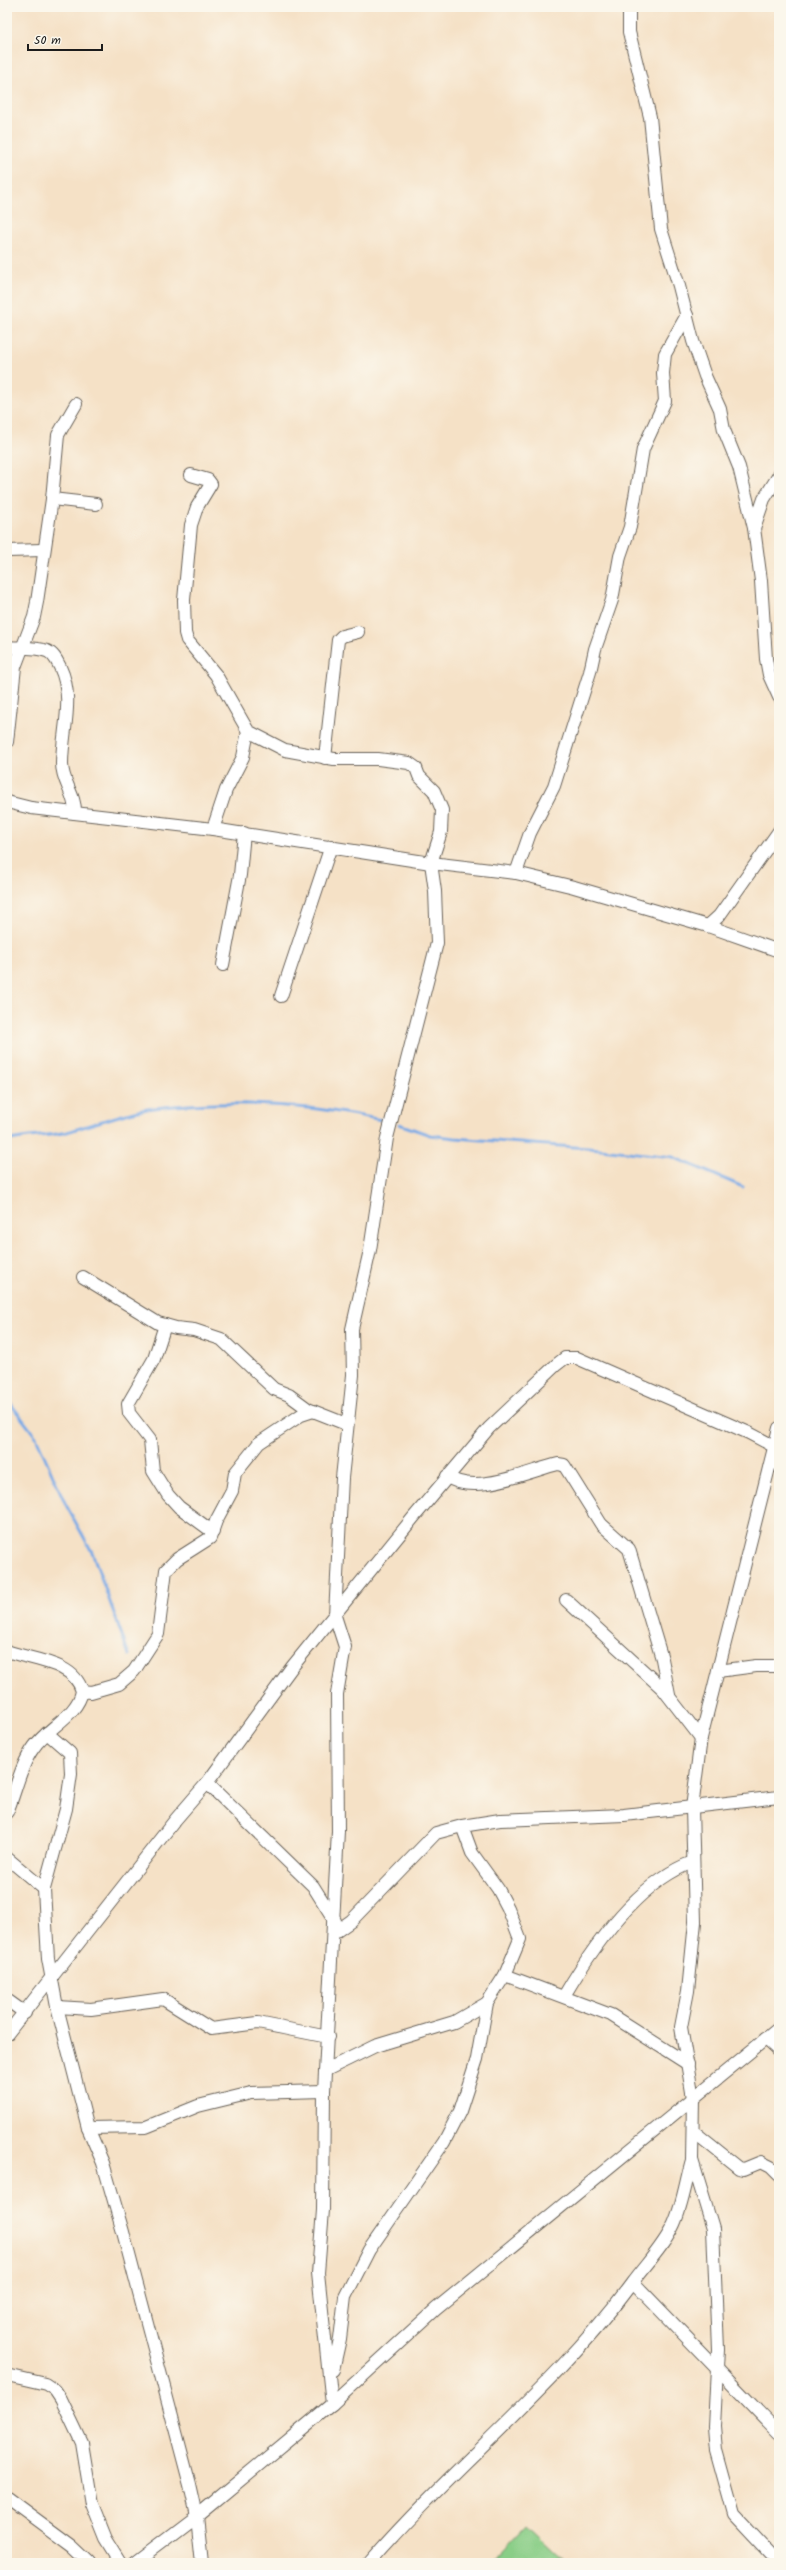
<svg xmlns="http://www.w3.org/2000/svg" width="786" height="2570" font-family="Kalam,sans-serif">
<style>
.green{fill:#8ace87;stroke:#537552}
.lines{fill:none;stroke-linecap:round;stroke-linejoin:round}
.stream{stroke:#7cabe6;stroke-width:3}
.street-casing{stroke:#686158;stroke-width:14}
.street{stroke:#fff;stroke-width:12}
</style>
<rect width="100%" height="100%" fill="#fbf7ec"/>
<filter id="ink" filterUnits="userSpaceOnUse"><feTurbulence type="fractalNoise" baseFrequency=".025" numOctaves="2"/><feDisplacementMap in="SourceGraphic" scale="8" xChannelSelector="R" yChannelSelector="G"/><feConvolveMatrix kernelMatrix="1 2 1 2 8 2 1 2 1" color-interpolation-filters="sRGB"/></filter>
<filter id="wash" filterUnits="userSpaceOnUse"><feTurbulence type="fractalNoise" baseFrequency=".012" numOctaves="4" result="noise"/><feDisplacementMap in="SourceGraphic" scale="16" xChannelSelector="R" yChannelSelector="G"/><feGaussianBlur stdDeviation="0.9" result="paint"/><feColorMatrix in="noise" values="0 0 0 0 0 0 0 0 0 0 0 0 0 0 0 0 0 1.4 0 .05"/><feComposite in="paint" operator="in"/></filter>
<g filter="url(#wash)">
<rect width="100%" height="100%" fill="#f5e1c6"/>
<polygon class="green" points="527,2525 568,2563 491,2563"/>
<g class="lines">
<g class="stream">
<polyline points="399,1124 430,1135 455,1138 601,1149 673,1157 743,1187"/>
<path d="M7 1141C27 1135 47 1137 67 1132 95 1124 125 1112 154 1108 230 1100 311 1104 386 1121"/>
<polyline points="7,1399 36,1437 66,1505 92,1552 129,1655"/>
</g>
</g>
</g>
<g filter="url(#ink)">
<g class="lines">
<g class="street-casing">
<g id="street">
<polyline points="629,7 629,32 650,117 661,229 679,286 693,341 705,376 720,409 724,430 739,467 754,528 761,581 766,659 769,675 779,697"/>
<polyline points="191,475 208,480 211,484 197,507 191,525 184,600 185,633 187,640 216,675 248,731 285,750 334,759 378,759 409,763 416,768 419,776 434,791 442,810 441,832 431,863 435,891 437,943 387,1138 370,1250 352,1329 353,1375 342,1478 335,1616 345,1647 337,1694 338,1831 324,2091 323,2210 318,2273 332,2404"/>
<polyline points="52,499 96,504"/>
<polyline points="754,528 764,499 779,475"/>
<polyline points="7,551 43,550"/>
<path d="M7 647C19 648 35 647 47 651 54 654 57 661 60 667 75 699 62 730 62 764 62 782 76 795 75 813"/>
<polyline points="7,742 15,667 34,617 37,602 52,499 58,435 76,404"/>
<polyline points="325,758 338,640 342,636 358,632"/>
<polyline points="7,802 31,808 213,829 431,863 516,873 574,887 708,926 779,951"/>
<polyline points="213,829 226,790 243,757 248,731"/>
<polyline points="516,873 530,833 554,786 590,672 595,649 612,600 620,556 630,527 643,449 665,401 663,373 665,354 687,315"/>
<polyline points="708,926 719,916 779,831"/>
<polyline points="223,965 240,875 244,833"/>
<polyline points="281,996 331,846"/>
<polyline points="83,1277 158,1323 176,1328 194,1330 221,1339 274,1389 289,1395 308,1409 346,1424"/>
<polyline points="165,1325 154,1359 128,1404 129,1413 150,1440 153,1471 168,1495 179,1507 213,1532"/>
<polyline points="779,1428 701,1738 692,1808 695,1922 688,1991 681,2027 693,2098 692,2160 713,2229 718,2349 714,2427 716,2450 734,2515 779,2563"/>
<path d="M447 1476C473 1497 529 1471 558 1464L564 1465 601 1524 629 1549 662 1659 669 1695"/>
<polyline points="566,1600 663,1689 701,1738"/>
<path d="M7 1651C30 1660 74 1661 82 1691 78 1715 47 1728 34 1747 20 1766 16 1791 7 1812"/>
<polyline points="718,1671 756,1666 779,1666"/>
<polyline points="82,1691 91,1692 119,1684 134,1671 158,1634 166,1570 177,1559 210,1538 216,1521 232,1491 235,1473 259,1443 301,1415 313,1411"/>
<polyline points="47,1733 70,1753 71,1774 66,1809 44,1889 48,1959 57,2007 88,2128 103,2163 123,2232 190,2485 197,2516 202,2563"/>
<polyline points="207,1783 313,1886 335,1921"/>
<polyline points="7,1858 44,1889"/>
<polyline points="334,1933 351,1921 436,1833 462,1826 500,1820 624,1815 779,1797"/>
<polyline points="505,1975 611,2015 688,2064"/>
<path d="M564 1996C592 1948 638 1882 693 1862"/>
<polyline points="7,2000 25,2013"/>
<polyline points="57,2007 91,2009 163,1999 211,2029 258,2023 328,2037"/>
<polyline points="7,2034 176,1819 207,1783 292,1667 413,1518 489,1428 556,1365 565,1358 577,1358 749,1433 779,1449"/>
<polyline points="765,2038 779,2051"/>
<polyline points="326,2070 375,2046 454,2022 487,2003"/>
<polyline points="88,2128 146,2127 198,2106 251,2093 324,2091"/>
<polyline points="693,2131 739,2168 744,2169 761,2162 771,2167 779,2175"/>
<polyline points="633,2282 779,2433"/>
<polyline points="333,2370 340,2339 345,2297 369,2250 444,2142 460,2111 477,2059 487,2003 505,1975 520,1939 508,1908 498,1889 472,1853 462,1826"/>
<polyline points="7,2375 46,2384 55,2390 61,2399 82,2443 92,2504 106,2539 121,2563"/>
<polyline points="7,2498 72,2546 90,2563"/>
<polyline points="135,2563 197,2516 332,2404 436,2309 779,2028"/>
<path d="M369 2563C453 2466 556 2386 632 2283 646 2264 664 2246 674 2224 683 2204 686 2180 692 2160"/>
</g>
</g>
<use href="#street" class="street"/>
</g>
</g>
<rect width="786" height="2570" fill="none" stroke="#fbf7ec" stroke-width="24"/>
<path d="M28 44v6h74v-6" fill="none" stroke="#1c1c1c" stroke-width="2"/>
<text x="34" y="44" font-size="12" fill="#1c1c1c" stroke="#fbf7ec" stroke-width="3" paint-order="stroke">50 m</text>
</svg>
